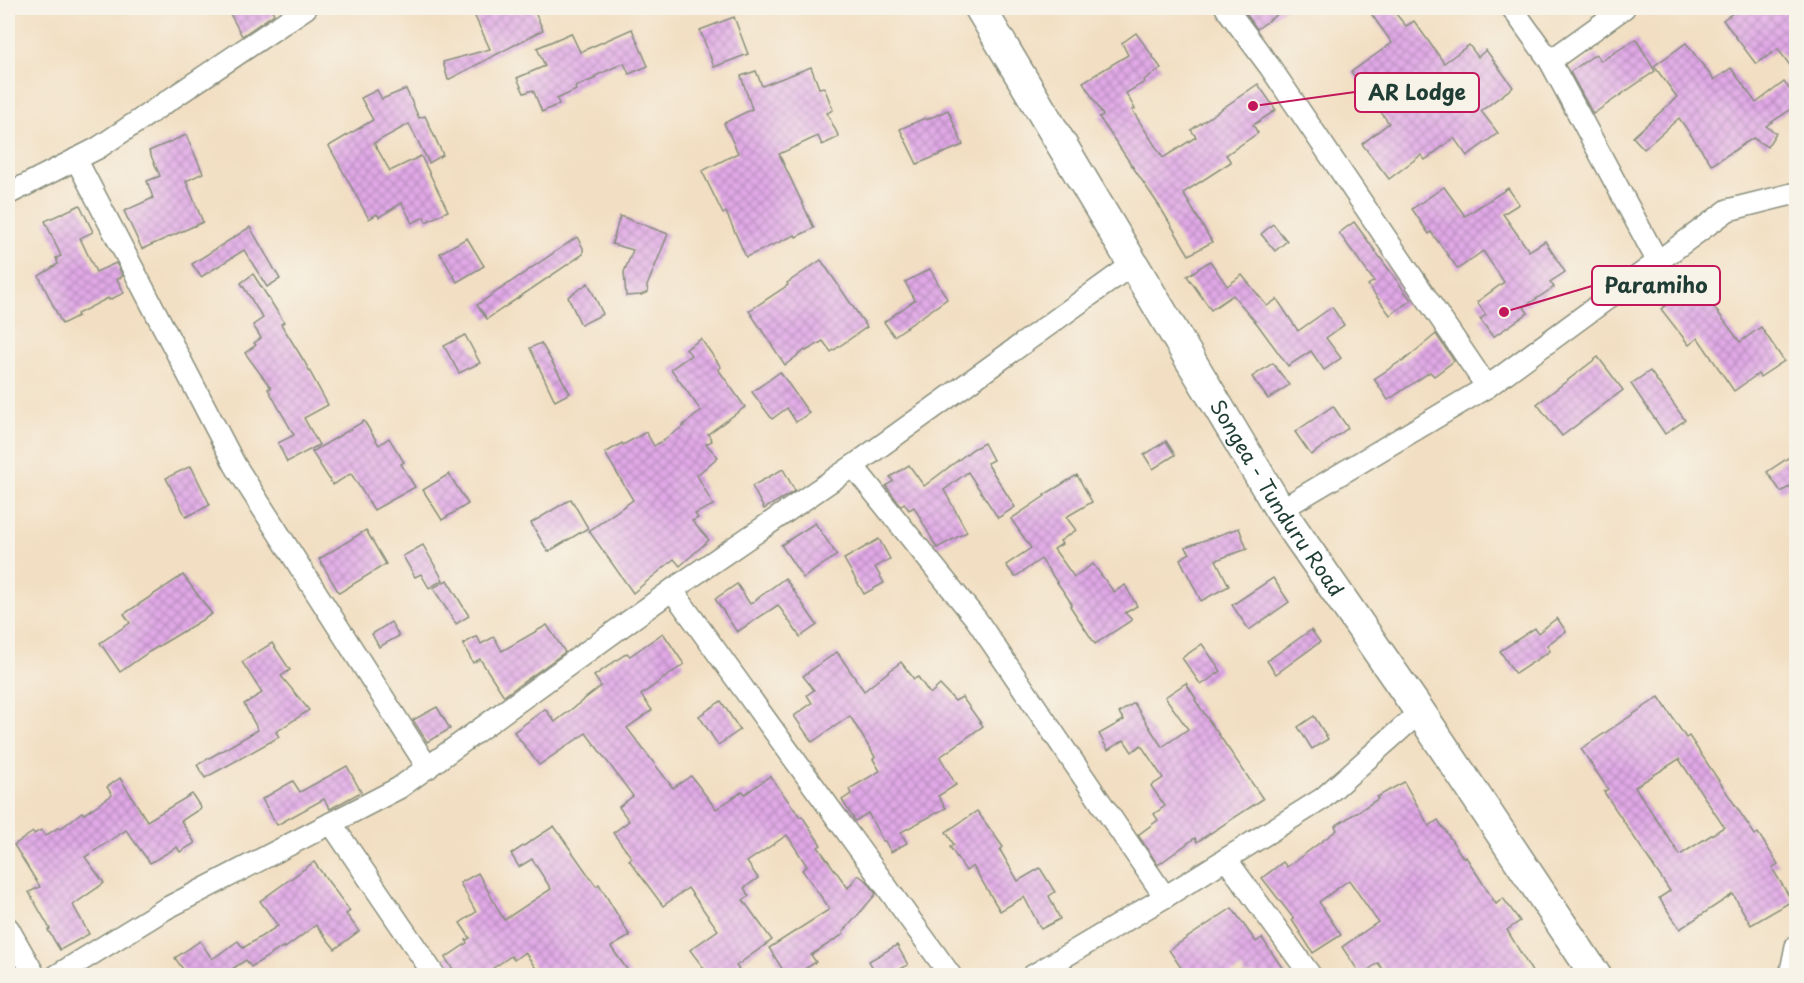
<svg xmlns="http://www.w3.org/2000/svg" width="1804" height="983" font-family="'Playpen Sans',sans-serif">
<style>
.building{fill:url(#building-cross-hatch);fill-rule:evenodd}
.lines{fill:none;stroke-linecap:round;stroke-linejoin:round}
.minor-casing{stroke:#888e7c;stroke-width:24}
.highway-casing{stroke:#888e7c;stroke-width:33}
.minor{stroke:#fff;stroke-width:21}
.highway{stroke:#fff;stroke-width:30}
.labels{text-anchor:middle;stroke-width:5;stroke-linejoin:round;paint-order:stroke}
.street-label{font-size:20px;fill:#1f3d34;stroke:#f7f3e8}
.leader{fill:none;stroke:#c2185b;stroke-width:2}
.callout-dot{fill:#c2185b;stroke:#f7f3e8;stroke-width:2}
.callout{fill:#f7f3e8;stroke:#c2185b;stroke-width:2}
.callout-label{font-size:21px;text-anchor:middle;font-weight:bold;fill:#1f3d34}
</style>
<defs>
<pattern id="building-cross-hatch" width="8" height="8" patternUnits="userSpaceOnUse" patternTransform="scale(1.5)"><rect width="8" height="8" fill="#e1a9e7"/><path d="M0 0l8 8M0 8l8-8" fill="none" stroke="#b68bbc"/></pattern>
</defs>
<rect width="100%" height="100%" fill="#f7f3e8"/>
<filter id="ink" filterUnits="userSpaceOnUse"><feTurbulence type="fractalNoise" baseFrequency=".0167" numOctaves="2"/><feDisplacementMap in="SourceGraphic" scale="12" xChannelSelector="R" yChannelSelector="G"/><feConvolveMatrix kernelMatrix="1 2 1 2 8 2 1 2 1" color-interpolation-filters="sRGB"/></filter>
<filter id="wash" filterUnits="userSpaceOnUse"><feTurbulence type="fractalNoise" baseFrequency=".008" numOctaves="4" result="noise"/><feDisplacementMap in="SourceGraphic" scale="24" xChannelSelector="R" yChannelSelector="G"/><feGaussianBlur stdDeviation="1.35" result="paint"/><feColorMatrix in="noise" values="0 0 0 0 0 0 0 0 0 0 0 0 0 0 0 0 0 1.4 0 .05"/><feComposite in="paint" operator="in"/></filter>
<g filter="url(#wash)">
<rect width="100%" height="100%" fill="#f2dfc3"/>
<g id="blocks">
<g class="building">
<polygon points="227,8 271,8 274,14 242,36"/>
<polygon points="471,8 533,8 543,30 448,80 443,62 490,49"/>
<polygon points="1242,8 1286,8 1257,29"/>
<polygon points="1367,8 1391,8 1406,26 1414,21 1444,63 1469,45 1478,57 1486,50 1513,87 1481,111 1498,133 1467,156 1454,138 1425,160 1421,155 1389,179 1362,144 1389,123 1351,72 1392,43"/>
<polygon points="1740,8 1797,8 1797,75 1778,49 1756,64 1723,20"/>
<polygon points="734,17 748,54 714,67 700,30"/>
<polygon points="632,29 648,66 629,74 624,63 595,76 596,78 575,87 576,90 557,99 559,104 542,112 533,90 524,93 517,78 545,66 537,48 571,33 580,52"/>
<polygon points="1136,33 1161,68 1144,80 1145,82 1126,93 1135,109 1132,110 1163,158 1196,137 1191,130 1258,84 1276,110 1253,125 1258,133 1226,155 1231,162 1183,193 1212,242 1189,255 1160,207 1099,117 1103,115 1083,82 1128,55 1122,43"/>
<polygon points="1636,39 1655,71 1593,114 1570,72 1596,54 1601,61"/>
<polygon points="1686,43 1714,80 1731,68 1756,103 1784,82 1797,99 1797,105 1766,126 1776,133 1767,147 1753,138 1712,165 1679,118 1644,149 1633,137 1677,97 1654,66"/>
<polygon points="811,67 819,88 824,87 833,110 827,113 839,137 822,145 818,136 779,154 814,228 796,237 795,235 746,257 726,212 723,214 702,171 738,153 724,123 752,109 741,76 756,71 762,86"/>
<polygon points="406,89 419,118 425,116 443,155 429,163 409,124 374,143 390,171 421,156 448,211 426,222 424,217 412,223 402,203 379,217 377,214 369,219 329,146 373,120 361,98 377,90 382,99"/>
<polygon points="948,110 963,145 917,164 900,129 925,118 926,120"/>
<polygon points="186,135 203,173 186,181 203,222 142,249 124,211 153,198 147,181 160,176 149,151"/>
<polygon points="1444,187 1465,216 1508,188 1519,204 1503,214 1529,251 1545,241 1565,272 1550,282 1554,287 1524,307 1528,313 1493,337 1480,319 1486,315 1477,302 1504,282 1483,251 1458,269 1431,232 1429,234 1412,209"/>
<polygon points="80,205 93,232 80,238 96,272 116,263 123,276 117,279 124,293 109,300 108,298 77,314 78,316 62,324 39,276 58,264 56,258 61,256 45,221"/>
<polygon points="620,216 668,234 647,286 648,292 641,295 626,296 624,272 633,250 612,244"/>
<polygon points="1354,222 1411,300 1390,315 1368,285 1374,281 1339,233"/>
<polygon points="1273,224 1287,241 1275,251 1261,234"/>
<polygon points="250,227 280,279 267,287 244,250 201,277 192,264"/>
<polygon points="577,237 583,248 583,254 487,319 477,305"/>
<polygon points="467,238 484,266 457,282 440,253"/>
<polygon points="821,260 867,327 831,352 823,341 806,351 805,350 785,365 749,311 788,285 787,283"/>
<polygon points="1210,261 1227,286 1242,275 1267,306 1277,299 1298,331 1332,307 1344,325 1326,338 1341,358 1324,370 1311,351 1288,366 1258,325 1233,295 1211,310 1187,276"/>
<polygon points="930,269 947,299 894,336 884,322 915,300 905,282"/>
<polygon points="253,274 284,322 281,324 304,361 328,405 304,418 319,445 287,462 278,443 294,435 268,389 271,388 245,353 256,345 254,343 261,338 253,325 263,318 241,283"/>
<polygon points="588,283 603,314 581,325 568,297"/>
<polygon points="1696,283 1740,342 1761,327 1784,361 1760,377 1758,374 1734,391 1698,338 1689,345 1661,309"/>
<polygon points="1436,334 1454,361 1434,376 1430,372 1388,400 1374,379 1401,361 1402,362"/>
<polygon points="465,335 480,363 459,373 444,346"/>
<polygon points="701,339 721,367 718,369 745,407 708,434 712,441 706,444 718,457 697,475 713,505 695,514 698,518 692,521 709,540 680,566 674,559 633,593 589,531 633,500 605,453 622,443 623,445 646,432 654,446 684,426 683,425 701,411 671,369 691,355 686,349"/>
<polygon points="541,343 570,393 555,401 530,348"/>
<polygon points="1598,357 1623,390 1562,436 1537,404"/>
<polygon points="1273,363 1289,385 1268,399 1252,377"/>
<polygon points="1650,371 1685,420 1665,434 1631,384"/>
<polygon points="780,372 809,413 796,422 787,408 772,419 752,392"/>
<polygon points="1333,406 1348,428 1311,455 1295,432"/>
<polygon points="364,421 379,445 389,438 404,462 401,464 415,487 374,510 352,475 350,474 333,485 312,452"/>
<polygon points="1166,441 1175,455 1153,469 1144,455"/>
<polygon points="984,443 993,460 987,463 1015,507 998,518 968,472 944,490 967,532 937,548 914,507 909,510 904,503 901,506 886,486 893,481 890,477 909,465 924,486 973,449"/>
<polygon points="1797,452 1797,482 1781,492 1767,472"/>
<polygon points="191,466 210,505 186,517 166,478"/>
<polygon points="783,469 795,491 764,509 752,486"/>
<polygon points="449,474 468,504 442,520 423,490"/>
<polygon points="1077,475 1092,502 1066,517 1076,530 1060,541 1062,544 1054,549 1074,577 1093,564 1114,592 1125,585 1137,606 1125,613 1132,620 1095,644 1070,606 1072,604 1041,559 1015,577 1006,565 1031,548 1011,519 1045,496 1044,495"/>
<polygon points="571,499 588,528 548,552 531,523"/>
<polygon points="815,523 837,555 803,578 781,545"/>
<polygon points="1239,528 1247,549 1216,560 1229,586 1201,601 1180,559 1190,553 1185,547"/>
<polygon points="366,530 386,564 339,593 319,559"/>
<polygon points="879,539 890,559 875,567 884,583 864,594 844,559"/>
<polygon points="423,545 443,580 429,588 421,574 415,577 403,556"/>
<polygon points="183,575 212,614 149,652 120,672 100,643 130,623 124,614"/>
<polygon points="785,578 817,625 800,637 778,605 737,632 715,599 737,584 750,604"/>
<polygon points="1273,578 1289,602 1249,630 1232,605"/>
<polygon points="447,580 469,616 456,624 433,588"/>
<polygon points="1557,618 1566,631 1547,645 1550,651 1515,674 1500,651 1535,628 1538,633"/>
<polygon points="391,622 399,636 379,647 372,634"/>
<polygon points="547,625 565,652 504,696 480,659 473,663 463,644 477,636 481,644 494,637 502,651"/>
<polygon points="1311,630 1320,642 1276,674 1267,661"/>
<polygon points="663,633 684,664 641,695 652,710 627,728 673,788 691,776 716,809 743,791 745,794 770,776 800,817 802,816 821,845 818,847 848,888 858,875 868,882 876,894 843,932 844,934 811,955 816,962 795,975 786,975 769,948 830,909 802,870 807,866 787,835 747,862 758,878 744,888 749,896 743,900 772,940 736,966 744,975 709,975 690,950 718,930 688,888 663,906 629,860 632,858 613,833 629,821 619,807 633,796 586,733 539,765 514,732 545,709 555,722 601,686 594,676 627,653 630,656"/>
<polygon points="272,643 290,670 281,676 309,710 276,732 279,737 205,778 197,765 258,730 244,704 262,693 242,662"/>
<polygon points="1202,644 1221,671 1201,685 1182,658"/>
<polygon points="837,652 864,691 901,662 914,679 918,677 930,694 940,685 955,701 962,697 983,726 940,757 956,785 938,796 946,808 901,832 907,843 891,852 885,841 883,841 868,813 855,821 842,800 851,794 849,789 880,771 873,759 875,757 850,716 812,742 794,716 812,703 807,695 814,690 803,676"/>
<polygon points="1186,683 1196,699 1195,700 1263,799 1197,842 1195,838 1158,865 1138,835 1158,820 1154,814 1165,806 1151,786 1163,778 1141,745 1132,752 1124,740 1108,750 1099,734 1124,720 1119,713 1134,703 1162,747 1188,729 1165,697"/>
<path d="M1659 697 1686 738 1689 736 1755 835 1758 833 1778 864 1772 868 1792 901 1751 925 1733 894 1680 929 1659 898 1670 891 1604 792 1608 789 1581 749ZM1679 759 1724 827 1680 855 1635 787Z"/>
<polygon points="721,701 740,730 718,745 699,716"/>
<polygon points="437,707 450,729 427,742 413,720"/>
<polygon points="1314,716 1328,739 1312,749 1298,727"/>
<polygon points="347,766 361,792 330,809 324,799 277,825 262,799 293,781 300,792"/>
<polygon points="120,778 147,821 192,794 201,808 181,821 195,843 180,852 177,847 150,863 126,830 85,857 104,883 73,905 89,934 60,950 48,930 50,929 29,892 40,887 14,845 33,832 34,834 41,830 45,836 59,827 60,829 82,812 84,814 112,795 107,787"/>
<polygon points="1404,782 1429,826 1438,820 1464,859 1466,857 1496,904 1503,898 1520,921 1507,930 1534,975 1387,975 1378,963 1361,975 1342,947 1378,922 1349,880 1319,902 1341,935 1313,953 1292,920 1294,919 1262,878 1283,862 1287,867 1337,830 1335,826 1378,799 1377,797"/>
<polygon points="977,811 1003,847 1000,850 1018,881 1040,868 1055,892 1049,896 1060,919 1041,929 1024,897 1000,911 973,866 966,871 950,847 954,845 946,832"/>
<polygon points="554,826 596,886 599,884 630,936 611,947 631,975 540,975 525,952 514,960 511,956 483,975 457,975 445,958 467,943 466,940 470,938 460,923 476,912 460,883 478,873 504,920 551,889 532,859 519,867 511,854"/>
<polygon points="314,862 350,911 346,914 359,931 335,949 316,925 285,948 284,946 251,967 246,960 223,975 187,975 175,958 200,941 212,959 238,941 243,948 278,926 260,901"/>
<polygon points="1232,908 1256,942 1262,938 1287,975 1245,975 1241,968 1230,975 1186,975 1169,950"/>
<polygon points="897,945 908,965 890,975 877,975 869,961"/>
</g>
</g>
</g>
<g filter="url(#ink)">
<use href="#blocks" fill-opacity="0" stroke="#888e7c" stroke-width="1.5"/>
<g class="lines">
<g class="minor-casing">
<g id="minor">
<polyline points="1226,8 1270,67 1487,387"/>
<polyline points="1512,8 1550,61 1658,262"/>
<polyline points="1550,61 1624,8"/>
<polyline points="76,159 235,465 428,768"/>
<polyline points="8,194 98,148 306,8"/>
<polyline points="853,466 976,619 1165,897"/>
<polyline points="1280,510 1487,387 1728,210 1796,193"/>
<polyline points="672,590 951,976"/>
<polyline points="331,823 435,976"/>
<polyline points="1226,859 1311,976"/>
<polyline points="8,928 35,976"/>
<polyline points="56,976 165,909 399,788 672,590 853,466 1133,264"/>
<polyline points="1032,976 1165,897 1322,799 1420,712"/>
<polyline points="1790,976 1796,946"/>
</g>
</g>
<g class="highway-casing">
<g id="highway">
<path id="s1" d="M980 8 1280 510 1420 712 1596 976"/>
</g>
</g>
<use href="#minor" class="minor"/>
<use href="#highway" class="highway"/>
</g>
</g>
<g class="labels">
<g class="street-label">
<text dy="7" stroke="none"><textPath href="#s1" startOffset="573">Songea - Tunduru Road</textPath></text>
</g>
</g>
<path class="leader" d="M1253 106L1355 92M1504 312L1592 286"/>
<g class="callout-dot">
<circle cx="1253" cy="106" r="6"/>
<circle cx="1504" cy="312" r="6"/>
</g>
<g class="callout">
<rect x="1355" y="73" width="124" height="39" rx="6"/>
<rect x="1592" y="266" width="128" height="39" rx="6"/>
</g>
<g class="callout-label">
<text x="1417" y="100">AR Lodge</text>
<text x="1656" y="293">Paramiho</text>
</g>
<rect width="1804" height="983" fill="none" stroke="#f7f3e8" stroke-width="30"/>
</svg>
